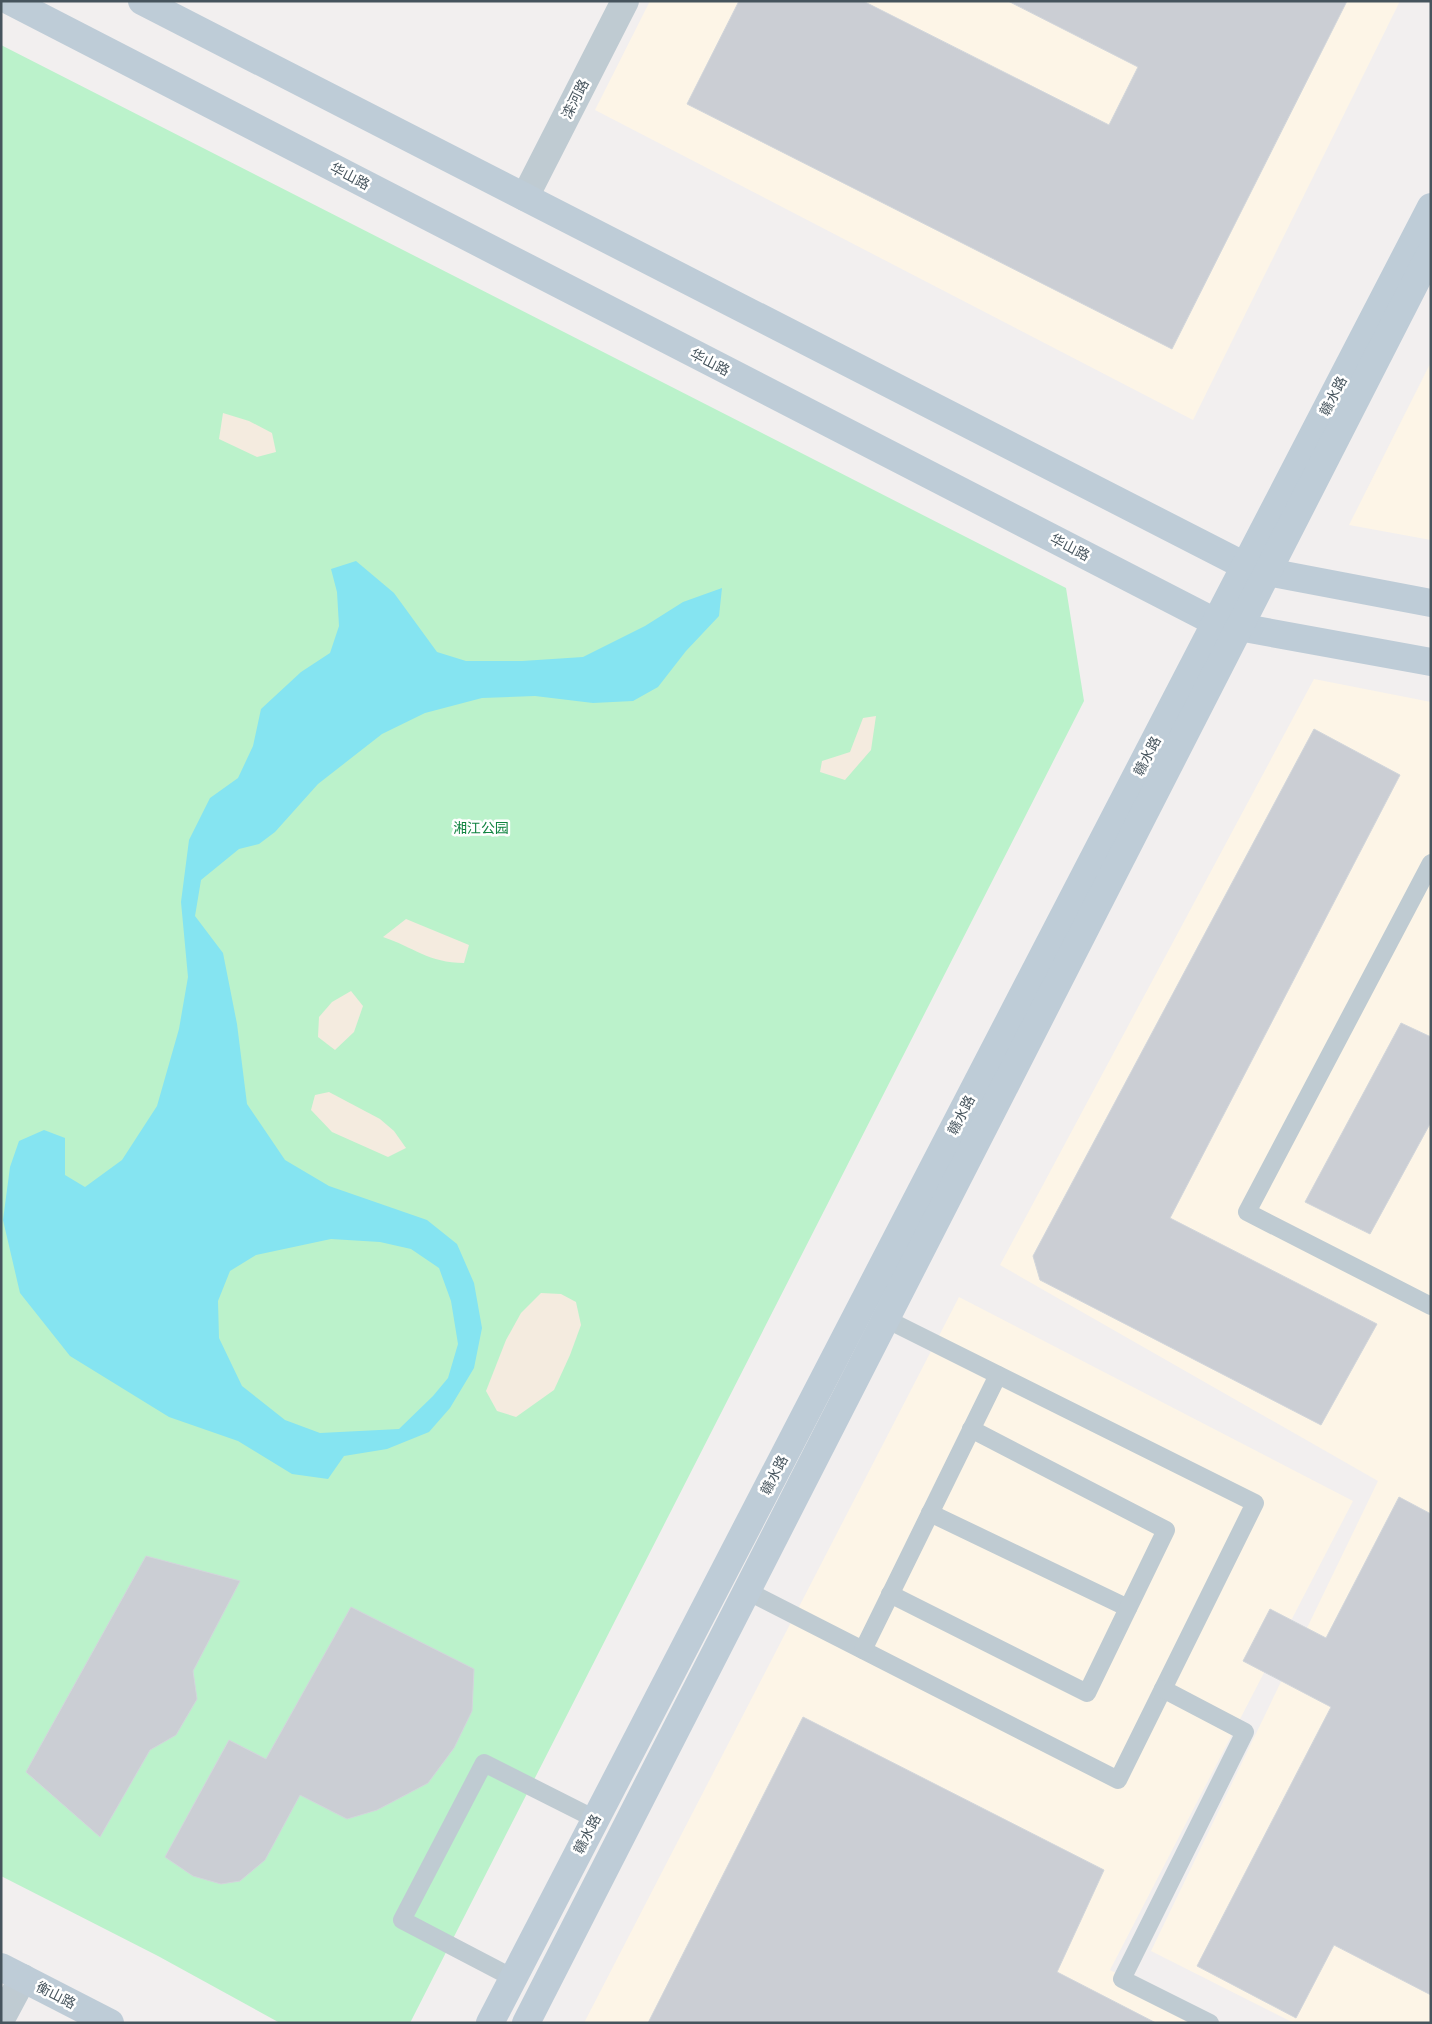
<svg xmlns="http://www.w3.org/2000/svg" width="1432" height="2024" font-family="Ubuntu,'Noto Sans SC',sans-serif">
<style>
.commercial{fill:#fdf5e7}
.green{fill:#bbf2cb}
.sand{fill:#f4ebdf}
.water{fill:#85e4f1;fill-rule:evenodd}
.building{fill:#cbced4;stroke:#d2d6db}
.lines{fill:none;stroke-linecap:round;stroke-linejoin:round}
.service{stroke:#bfcbd2;stroke-width:18}
.minor{stroke:#bfcbd2;stroke-width:28}
.tertiary{stroke:#bfcbd2;stroke-width:28}
.secondary{stroke:#beccd7;stroke-width:28}
.labels{text-anchor:middle;stroke-width:5;stroke-linejoin:round;paint-order:stroke}
.street-label{font-size:14px;fill:#46545d;stroke:#fff}
.park-label{font-size:14px;fill:#128441;stroke:#fff}
</style>
<rect width="100%" height="100%" fill="#f2efef"/>
<g class="commercial">
<polygon points="650,1 1400,1 1193,420 595,110"/>
<polygon points="1431,362 1431,540 1349,525"/>
<polygon points="1314,679 1431,702 1431,2023 1294,2023 1151,1951 1378,1481 1000,1265"/>
<polygon points="959,1297 1353,1501 1110,1970 1212,2023 584,2023"/>
</g>
<polygon class="green" points="1,45 1066,588 1084,701 410,2023 280,2023 158,1956 1,1876"/>
<g class="sand">
<polygon points="223,413 249,421 272,433 276,452 257,457 219,439"/>
<polygon points="876,716 871,750 845,780 820,772 822,761 850,752 863,718"/>
<path d="M406 919 469 945 464 963C429 963 413 947 383 937Z"/>
<polygon points="351,991 363,1006 354,1032 335,1050 318,1037 319,1017 332,1002"/>
<polygon points="329,1092 380,1119 394,1131 406,1148 388,1157 332,1132 311,1110 315,1095"/>
<polygon points="541,1293 561,1294 576,1302 581,1325 570,1355 554,1390 516,1417 497,1411 486,1391 506,1340 521,1313"/>
</g>
<path class="water" d="M356 561 394 593 437 652 466 661H522L583 657 645 626 683 602 722 588 719 616 686 651 658 687 633 701 593 703 535 696 482 698 425 713 382 734 318 784 275 832 259 844 239 849 201 880 195 916 223 953 237 1024 247 1104 285 1160 329 1186 427 1220 457 1244 474 1283 482 1328 474 1368 450 1408 429 1432 387 1449 344 1456 328 1479 292 1474 238 1441 169 1417 70 1356 20 1293 3 1220 10 1167 19 1141 44 1130 65 1138V1175L85 1187 122 1160 157 1106 179 1029 188 977 181 902 189 840 210 798 238 778 253 746 261 709 301 672 330 653 339 626 337 592 331 569ZM331 1239 380 1242 411 1249 439 1268 451 1301 458 1344 448 1378 433 1396 399 1429 320 1433 285 1420 242 1386 219 1338 218 1301 230 1271 256 1255Z"/>
<g class="building">
<polygon points="739,1 863,1 1109,125 1138,67 1008,1 1347,1 1172,349 687,104"/>
<polygon points="1314,729 1400,775 1170,1218 1377,1324 1321,1425 1040,1280 1033,1256"/>
<polygon points="1401,1023 1431,1037 1431,1122 1370,1234 1305,1202"/>
<polygon points="1399,1497 1431,1514 1431,1995 1334,1945 1296,2018 1197,1966 1331,1707 1243,1661 1270,1609 1326,1638"/>
<polygon points="146,1556 240,1581 193,1671 197,1699 176,1735 150,1750 100,1837 26,1772"/>
<polygon points="351,1607 474,1669 472,1711 454,1748 428,1783 377,1810 347,1819 300,1795 265,1860 240,1881 221,1884 193,1876 165,1857 229,1740 266,1759"/>
<polygon points="803,1717 1104,1870 1057,1972 1156,2023 648,2023"/>
</g>
<g class="lines">
<g class="service">
<polyline points="1431,863 1247,1212 1431,1306"/>
<polyline points="930,1513 1128,1608"/>
<polyline points="747,1591 1118,1780 1255,1503 886,1319"/>
<polyline points="890,1594 1087,1693 1166,1530 971,1429"/>
<polyline points="863,1650 998,1375"/>
<polyline points="1163,1689 1245,1732 1122,1979 1210,2023"/>
<polyline points="513,1978 402,1920 484,1763 595,1819"/>
</g>
<polyline class="minor" points="1,2019 23,1978"/>
<polyline class="tertiary" points="525,197 625,1"/>
<g class="secondary">
<polyline points="10,1 1217,623 1431,662"/>
<polyline points="142,1 1245,566 1268,572 1431,603"/>
<polyline points="1,1967 110,2023"/>
<polyline points="490,2023 1431,207"/>
<polyline points="526,2023 1431,252"/>
</g>
</g>
<g class="labels">
<g class="street-label">
<text transform="translate(575 99) rotate(-63)" y="5">滦河路</text>
<text transform="translate(350 176) rotate(27)" y="5">华山路</text>
<text transform="translate(710 362) rotate(27)" y="5">华山路</text>
<text transform="translate(1333 396) rotate(-63)" y="5">赣水路</text>
<text transform="translate(1070 547) rotate(27)" y="5">华山路</text>
<text transform="translate(1147 756) rotate(-63)" y="5">赣水路</text>
<text transform="translate(961 1115) rotate(-63)" y="5">赣水路</text>
<text transform="translate(774 1475) rotate(-63)" y="5">赣水路</text>
<text transform="translate(587 1834) rotate(-63)" y="5">赣水路</text>
<text transform="translate(56 1995) rotate(27)" y="5">衡山路</text>
</g>
<g class="park-label">
<text x="481" y="833">湘江公园</text>
</g>
</g>
<rect width="1432" height="2024" fill="none" stroke="#46545d" stroke-width="5"/>
</svg>
